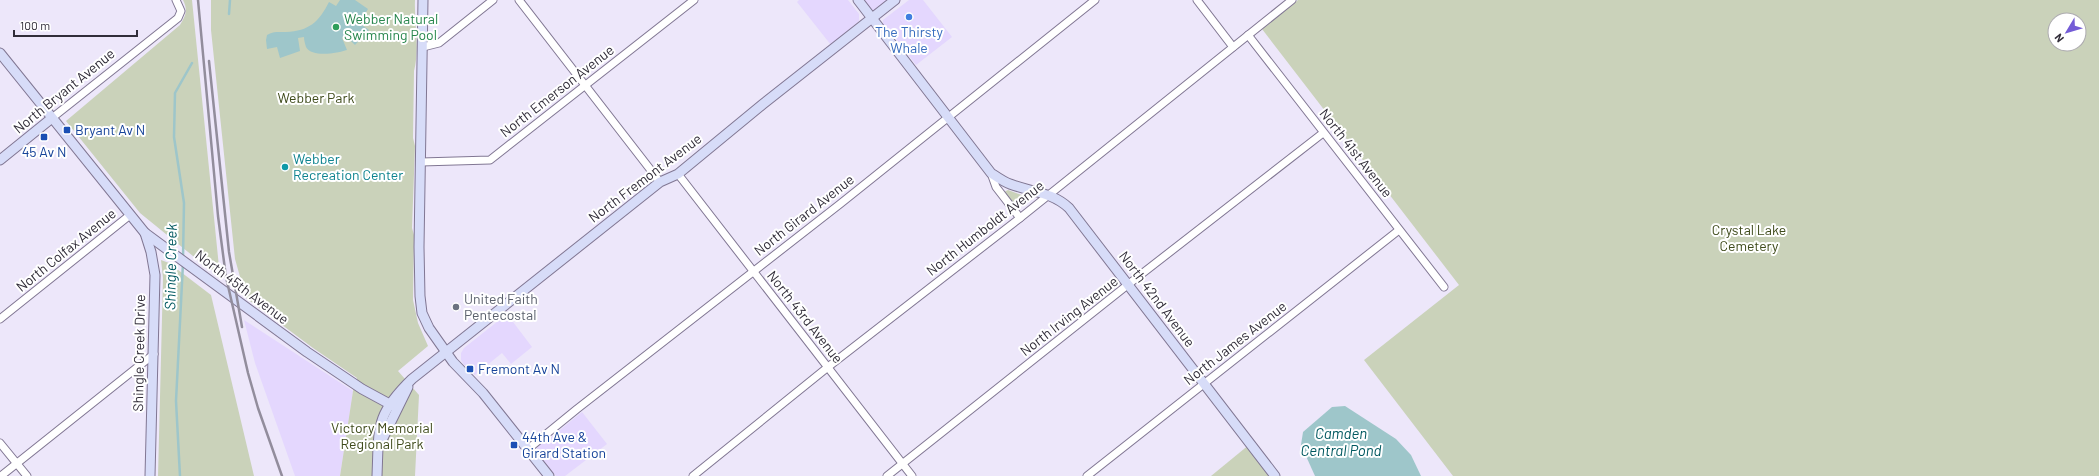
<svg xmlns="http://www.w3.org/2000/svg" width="2099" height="476" font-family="Barlow,sans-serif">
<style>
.built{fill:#e4d7fe}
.green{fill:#cad2ba;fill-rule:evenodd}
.water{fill:#9ec6ca}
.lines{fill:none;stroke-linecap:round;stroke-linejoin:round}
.stream{stroke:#9ec6ca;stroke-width:2.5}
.street-casing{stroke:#817793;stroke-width:9}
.secondary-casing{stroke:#817793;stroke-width:11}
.street{stroke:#fff;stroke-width:7}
.secondary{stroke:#d7dcf8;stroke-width:9}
.rail{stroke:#928d9c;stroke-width:2.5}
.shop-dot{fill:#3f7fe0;stroke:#fff;stroke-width:1.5}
.leisure-dot{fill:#2e9e5b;stroke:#fff;stroke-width:1.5}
.transit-dot{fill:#1a4fb4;stroke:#fff;stroke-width:1.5}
.culture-dot{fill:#0f9aa8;stroke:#fff;stroke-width:1.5}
.worship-dot{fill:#6b7280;stroke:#fff;stroke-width:1.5}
.labels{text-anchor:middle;stroke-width:4;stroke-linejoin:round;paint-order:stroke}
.leisure-label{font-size:14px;fill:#27864d;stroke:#fff;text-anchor:start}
.shop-label{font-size:14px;fill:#366cbe;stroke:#fff}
.street-label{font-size:14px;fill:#312d39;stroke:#fff}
.park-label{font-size:14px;fill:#3e4a1a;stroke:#fff}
.transit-label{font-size:14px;fill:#164399;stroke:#fff;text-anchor:start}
.culture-label{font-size:14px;fill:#0d838f;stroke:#fff;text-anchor:start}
.worship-label{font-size:14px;fill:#5b616d;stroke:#fff;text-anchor:start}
.water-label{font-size:15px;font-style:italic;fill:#005860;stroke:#fff}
</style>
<rect width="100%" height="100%" fill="#ede7fa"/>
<g class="built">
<polygon points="799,0 848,0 859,14 859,21 831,45 797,2"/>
<polygon points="863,0 889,0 875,11 870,10"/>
<polygon points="909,0 923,0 952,37 916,65 895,37 887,32 883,27 883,20"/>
<polygon points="507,314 532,347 511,364 502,353 475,375 464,365 461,360 461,353 464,348"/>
<polygon points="244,320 353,391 340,476 295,476 255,363"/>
<polygon points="582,412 607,444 565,476 556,476 537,453 537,448 539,444 544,443"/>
</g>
<g class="green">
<path d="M183 0H192L219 267 215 270 209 269 140 213 66 121 180 25C186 15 188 10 183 0Z"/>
<path d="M211 0H415C414 23 420 48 414 71L413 138 415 146 412 228 414 235 413 300 418 323 428 346 398 371 419 395 415 476H340L353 391 357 378 313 348 246 298 235 259 211 30Z"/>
<path d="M1298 0H2099V476H1453L1364 360 1459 285 1262 29ZM2055 20H2079V44H2055Z"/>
<polygon points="1008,190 1030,198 1018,209 1004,192"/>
<polygon points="161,260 169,263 211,295 254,476 158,476 163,278"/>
<polygon points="1250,444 1275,476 1211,476"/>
</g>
<g class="water">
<path d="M340 0H355L368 9 361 20 356 18V21L369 30 355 45 345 35 342 38 347 50C338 53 312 58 306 47 305 44 304 40 304 37L298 38 300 51 280 58 277 47 267 49 266 40 267 35C273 31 279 32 286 32 309 31 319 22 329 2L336 6Z"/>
<polygon points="1345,406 1396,439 1411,455 1421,476 1315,476 1301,445 1303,432 1332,407"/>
</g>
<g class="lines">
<g class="stream">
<polyline points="229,14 230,0"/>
<polyline points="183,258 184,203 174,137 175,93 192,63"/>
<polyline points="180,476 176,401 183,263"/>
</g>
<g class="street-casing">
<g id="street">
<polyline points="519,0 660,182"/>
<polyline points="1197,0 1233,47"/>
<polyline points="1248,35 1444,287"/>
<polyline points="423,47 439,43 493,0"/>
<polyline points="52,118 178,18 181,11 176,0"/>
<polyline points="421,162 490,160 694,0"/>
<polyline points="991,173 996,187 1020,218"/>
<polyline points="678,174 912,476"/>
<polyline points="0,319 130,215"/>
<polyline points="0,443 27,476"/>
<polyline points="528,449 577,409 840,204 1095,0"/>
<polyline points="1,476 154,354"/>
<polyline points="693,476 828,367 1020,218 1292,0"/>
<polyline points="887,476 1130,283 1323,133"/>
<polyline points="1087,476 1399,230"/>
</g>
</g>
<g class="secondary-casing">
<g id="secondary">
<polyline points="423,0 419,247 420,296 422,313 429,328 453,362 483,393 549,476"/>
<path d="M858 0 991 173C997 177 1004 182 1010 184 1031 192 1052 192 1069 208L1275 476"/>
<polyline points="0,53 145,233 307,352 362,389 397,408"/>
<polyline points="0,160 52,118"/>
<polyline points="145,233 151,252 155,275 150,476"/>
<polyline points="381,442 408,387"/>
<path d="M377 476C379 427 375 415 412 379L660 182 678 174 763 104 895 0"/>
</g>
</g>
<use href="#street" class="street"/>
<use href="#secondary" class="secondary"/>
<g class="rail">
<polyline points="198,0 218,216 226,277 248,373 258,408 282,476"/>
<polyline points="209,61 229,252 242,327"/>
</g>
</g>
<circle class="shop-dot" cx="909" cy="17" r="4"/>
<circle class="leisure-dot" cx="336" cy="27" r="4"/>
<g class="transit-dot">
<rect x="63" y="126" width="8" height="8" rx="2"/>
<rect x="40" y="133" width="8" height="8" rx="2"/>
<rect x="466" y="365" width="8" height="8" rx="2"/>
<rect x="510" y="441" width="8" height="8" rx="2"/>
</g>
<circle class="culture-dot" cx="285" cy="167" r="4"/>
<circle class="worship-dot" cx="456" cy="307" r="4"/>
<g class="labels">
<g class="leisure-label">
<text x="344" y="24">Webber Natural<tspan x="344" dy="16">Swimming Pool</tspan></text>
</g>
<g class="shop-label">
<text x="909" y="37">The Thirsty<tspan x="909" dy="16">Whale</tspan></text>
</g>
<g class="street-label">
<text transform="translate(64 91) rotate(-39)" y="5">North Bryant Avenue</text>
<text transform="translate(557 91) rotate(-38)" y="5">North Emerson Avenue</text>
<text transform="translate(1356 153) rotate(52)" y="5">North 41st Avenue</text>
<text transform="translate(645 178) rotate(-37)" y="5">North Fremont Avenue</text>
<text transform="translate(804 215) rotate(-38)" y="5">North Girard Avenue</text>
<text transform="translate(985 228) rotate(-38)" y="5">North Humboldt Avenue</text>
<text transform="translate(66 250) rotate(-39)" y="5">North Colfax Avenue</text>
<text transform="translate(242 287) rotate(37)" y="5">North 45th Avenue</text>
<text transform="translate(1157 299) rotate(53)" y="5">North 42nd Avenue</text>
<text transform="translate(1069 316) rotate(-38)" y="5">North Irving Avenue</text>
<text transform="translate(805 317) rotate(52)" y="5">North 43rd Avenue</text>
<text transform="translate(1235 343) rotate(-38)" y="5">North James Avenue</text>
<text transform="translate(139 353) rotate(-89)" y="5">Shingle Creek Drive</text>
</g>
<g class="park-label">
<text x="316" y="103">Webber Park</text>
<text x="1749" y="235">Crystal Lake<tspan x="1749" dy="16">Cemetery</tspan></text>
<text x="382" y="433">Victory Memorial<tspan x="382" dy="16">Regional Park</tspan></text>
</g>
<g class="transit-label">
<text x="75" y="135">Bryant Av N</text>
<text x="44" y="157" text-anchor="middle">45 Av N</text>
<text x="478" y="374">Fremont Av N</text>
<text x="522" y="442">44th Ave &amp;<tspan x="522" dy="16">Girard Station</tspan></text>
</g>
<g class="culture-label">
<text x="293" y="164">Webber<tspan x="293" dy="16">Recreation Center</tspan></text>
</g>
<g class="worship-label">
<text x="464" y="304">United Faith<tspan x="464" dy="16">Pentecostal</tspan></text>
</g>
<g class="water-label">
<text transform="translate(171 267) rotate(-89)" y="5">Shingle Creek</text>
<text x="1341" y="439">Camden<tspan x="1341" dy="17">Central Pond</tspan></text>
</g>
</g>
<g transform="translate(2067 32) rotate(232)"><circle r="19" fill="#ffffff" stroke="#adabb0"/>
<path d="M0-3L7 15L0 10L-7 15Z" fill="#745cd6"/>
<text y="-6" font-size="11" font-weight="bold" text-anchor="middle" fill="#312d39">N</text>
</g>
<path d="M14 30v6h123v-6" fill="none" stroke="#312d39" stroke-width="2"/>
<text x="20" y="30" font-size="12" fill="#312d39" stroke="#ffffff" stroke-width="3" paint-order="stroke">100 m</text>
</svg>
